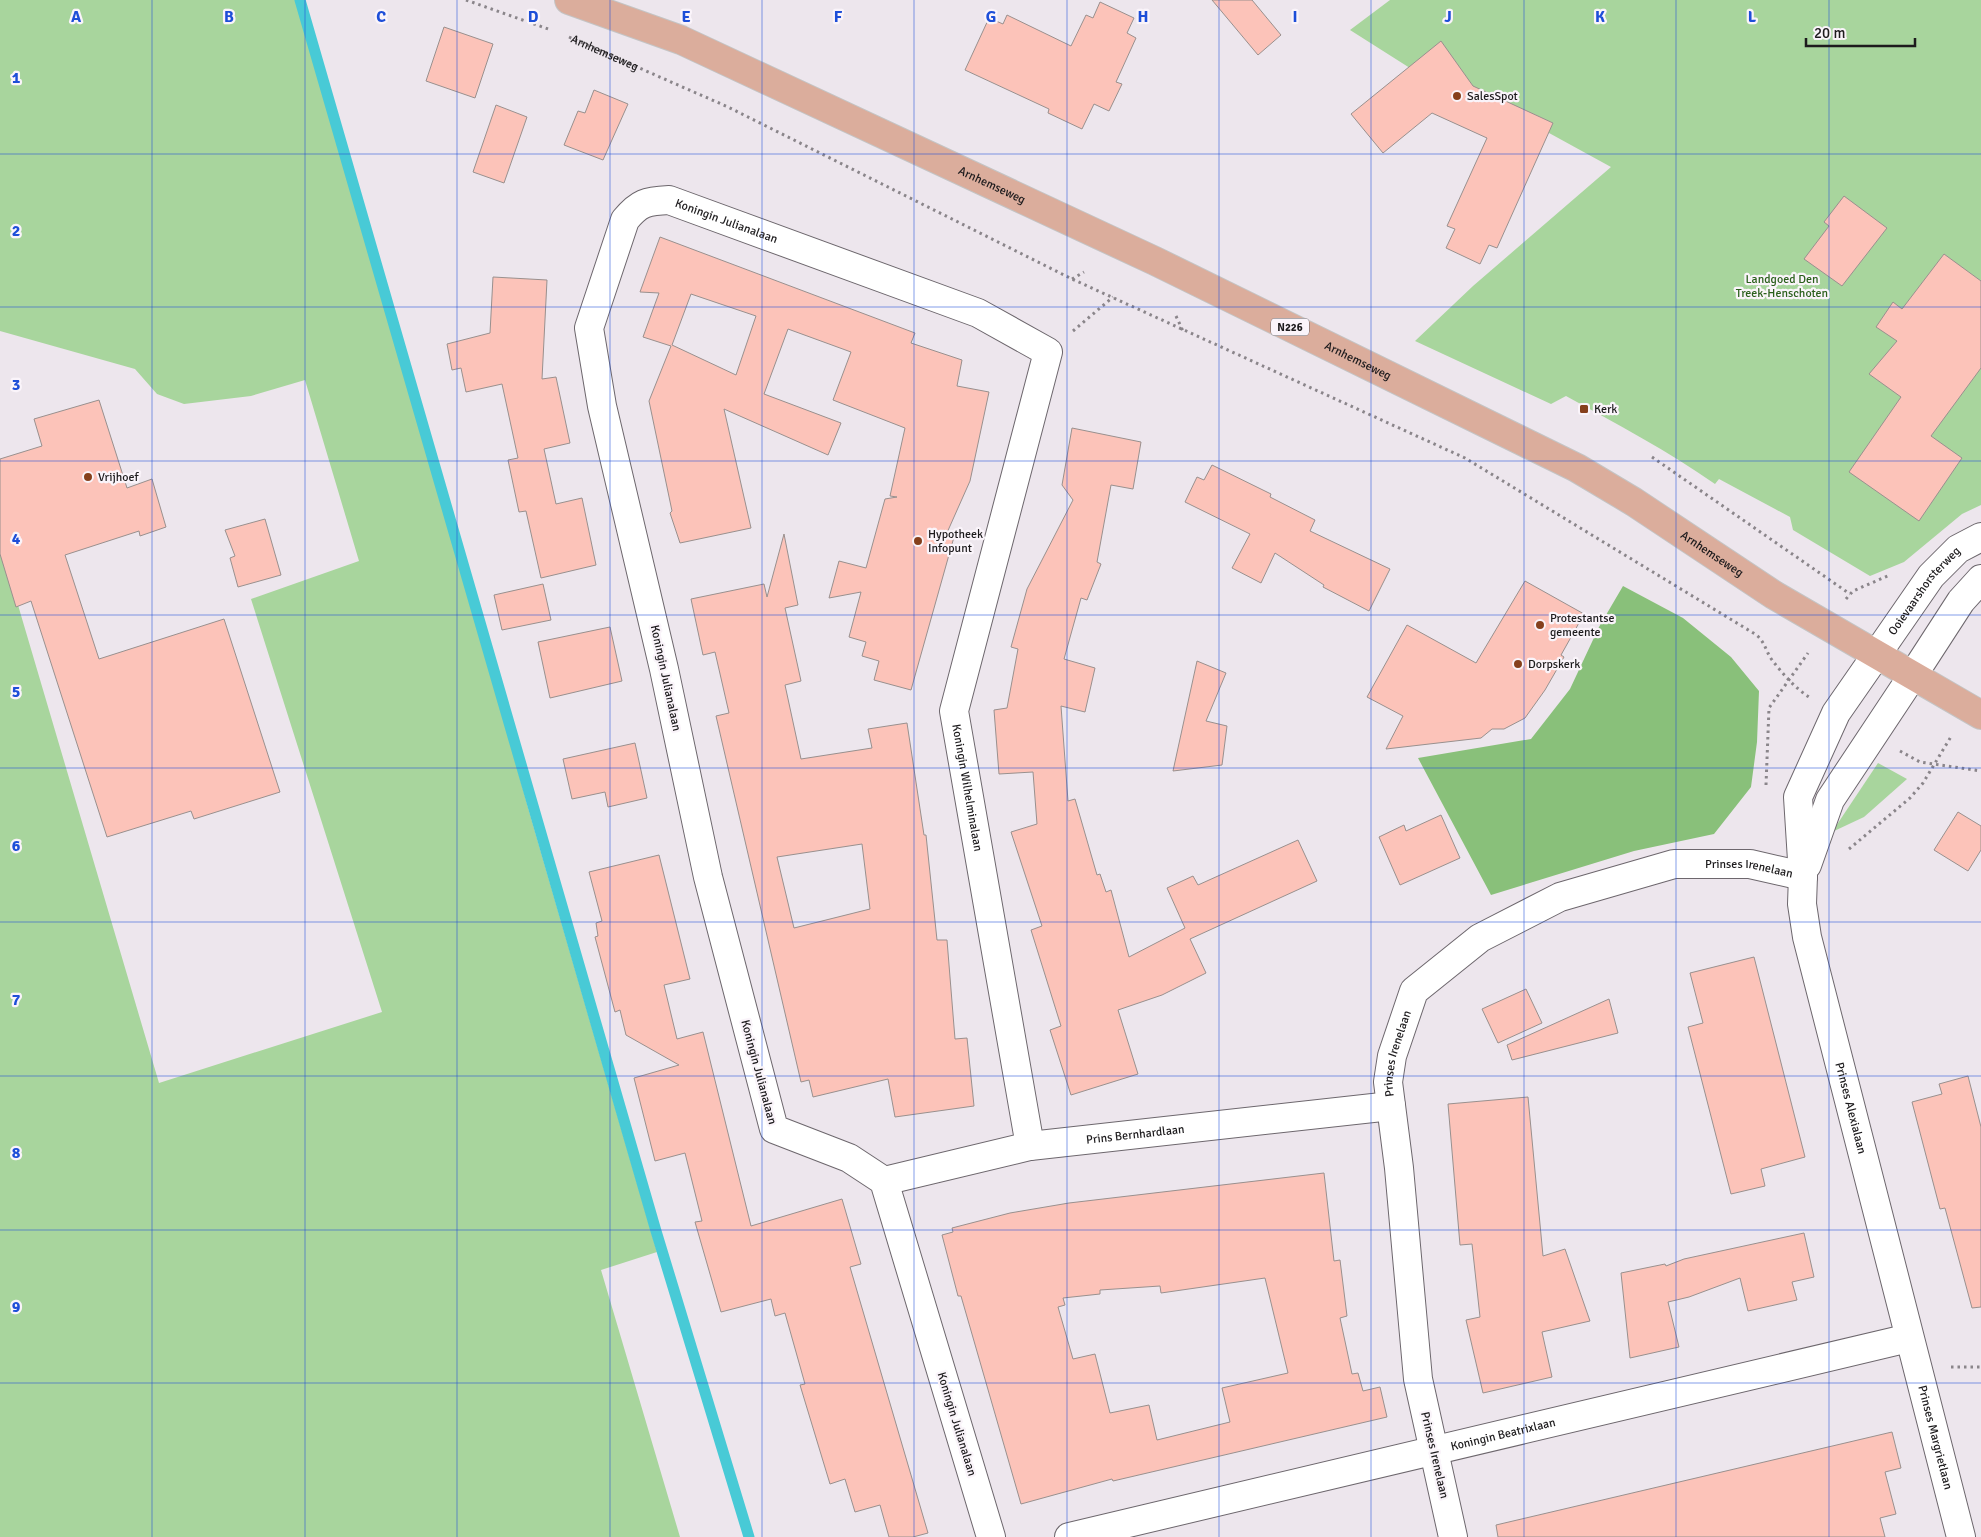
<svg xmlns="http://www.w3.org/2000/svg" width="1981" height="1537" font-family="Signika,sans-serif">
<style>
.green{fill:#a8d59d}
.forest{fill:#89c07a}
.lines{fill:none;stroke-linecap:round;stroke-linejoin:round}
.stream{stroke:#48cad6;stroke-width:11}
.building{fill:#fcc3b9;stroke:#99908e;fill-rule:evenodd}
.minor-casing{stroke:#6d676d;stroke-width:30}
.tertiary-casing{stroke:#6d676d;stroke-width:30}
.primary-casing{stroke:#c4c4c4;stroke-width:30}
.path{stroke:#8a858a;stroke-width:3;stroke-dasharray:2.5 4;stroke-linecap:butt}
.minor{stroke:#fff;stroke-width:28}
.tertiary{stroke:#fff;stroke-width:28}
.primary{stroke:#dbad9c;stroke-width:28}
.grid{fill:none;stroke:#1d4ed8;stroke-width:1;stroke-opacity:0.55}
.poi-dot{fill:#86401c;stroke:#faf4fa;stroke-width:2}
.labels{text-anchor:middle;stroke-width:4.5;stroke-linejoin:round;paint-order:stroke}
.shield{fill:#faf4fa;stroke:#5f5c5f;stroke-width:1}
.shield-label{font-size:11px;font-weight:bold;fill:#1d1b1d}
.street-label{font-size:12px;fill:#1d1b1d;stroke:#faf4fa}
.poi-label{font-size:12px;fill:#1d1b1d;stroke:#faf4fa;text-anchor:start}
.park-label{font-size:12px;fill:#2b601c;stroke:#faf4fa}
.grid-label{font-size:16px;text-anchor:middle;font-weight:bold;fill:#1d4ed8;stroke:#faf4fa;stroke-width:4.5;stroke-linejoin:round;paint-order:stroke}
</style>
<rect width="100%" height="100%" fill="#ede6ed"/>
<g class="green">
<polygon points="0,0 296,0 452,533 529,811 657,1252 601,1270 680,1537 0,1537 0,544 159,1083 382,1012 251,599 359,561 305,380 251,396 184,404 157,394 135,369 0,331"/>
<path d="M1390 0H1981V505L1962 514 1904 562 1870 576 1793 530 1790 517 1719 479 1715 484C1668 451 1617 424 1566 396L1551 404 1415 341 1473 286 1611 167 1511 112 1443 89 1350 30Z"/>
<polygon points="1878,763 1907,779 1864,817 1832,832"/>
</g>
<polygon class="forest" points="1623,586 1683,618 1731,657 1759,691 1757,742 1751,787 1714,834 1634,851 1491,895 1418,758 1531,739 1570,689 1599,627"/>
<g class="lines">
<polyline class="stream" points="300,0 656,1231 749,1537"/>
</g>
<g class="building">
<polygon points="1212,0 1252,0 1281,35 1258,55"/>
<polygon points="1100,2 1134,18 1127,33 1136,38 1116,82 1122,84 1109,111 1094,104 1082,129 1048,113 1049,109 965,70 989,18 1003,24 1007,15 1071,46 1086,15 1093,18"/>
<polygon points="444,27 493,44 475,98 426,81"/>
<polygon points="1441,41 1473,86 1553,123 1497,248 1489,245 1480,264 1446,248 1455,229 1447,226 1487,138 1432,113 1383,153 1351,114"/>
<polygon points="594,90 628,104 603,160 564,145 578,111 585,113"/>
<polygon points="496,105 527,117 504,183 473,172"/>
<polygon points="1844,196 1887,228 1842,286 1804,259 1829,226 1824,222"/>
<path d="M660 237 915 333 911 343 962 360 957 386 989 392 970 481 946 535 954 537 911 690 874 680 879 661 862 656 866 642 849 637 861 592 829 598 839 561 866 568 885 499 897 497 890 496 905 428 833 400 851 352 788 329 764 394 841 423 828 455 724 409 751 528 680 543 670 513 672 511 649 401 671 346 643 337 659 293 640 292ZM691 294 756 316 736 375 672 345Z"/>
<polygon points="1944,254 1981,281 1981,368 1931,436 1962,458 1919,521 1849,472 1901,397 1869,374 1897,341 1876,327 1893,302 1902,309"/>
<polygon points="493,277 547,280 542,379 556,377 570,443 544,449 556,504 582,498 596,565 541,578 526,511 519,512 508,460 518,458 502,384 466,392 461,368 452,370 447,344 490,333"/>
<polygon points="99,400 127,488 152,479 166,527 140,536 139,531 65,555 99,659 224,619 280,792 194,819 191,811 107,837 31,601 16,607 0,554 0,459 42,446 34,419"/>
<polygon points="1072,428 1141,442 1133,489 1111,485 1097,562 1101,564 1087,600 1081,598 1064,659 1095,668 1085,712 1061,706 1068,801 1075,799 1097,875 1100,874 1106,892 1111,890 1129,957 1185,928 1167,888 1193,876 1198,885 1298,840 1317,881 1190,939 1206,973 1162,995 1118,1010 1138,1074 1071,1095 1050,1030 1061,1026 1031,930 1042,926 1011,832 1037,824 1033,772 999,774 994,710 1007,708 1018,649 1011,647 1027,589 1073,500 1062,485"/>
<polygon points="1212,465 1271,494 1270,497 1315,520 1310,531 1390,569 1369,611 1323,587 1324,585 1275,553 1261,583 1232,568 1250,534 1185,502 1197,477 1204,480"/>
<polygon points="265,519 281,575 238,587 230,558 235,556 225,530"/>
<path d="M784 534 798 605 785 608 801 681 785 685 801 759 872 748 868 729 907 723 924 835H926L937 940H947L955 1039 967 1038 974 1106 895 1117 888 1079 813 1097 809 1080 801 1082 716 716 729 713 715 652 703 655 691 599 764 584 767 597ZM862 844 870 909 794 928 777 857Z"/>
<polygon points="1525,581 1584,614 1561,655 1564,657 1545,690 1525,718 1504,729 1492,729 1481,738 1386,749 1403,716 1367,697 1407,625 1476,663"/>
<polygon points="543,584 551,620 502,630 494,595"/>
<polygon points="610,627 622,681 550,698 538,642"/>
<polygon points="1197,661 1226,673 1206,721 1227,726 1222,765 1173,771"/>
<polygon points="635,743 647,798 608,807 605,792 572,799 563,759"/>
<polygon points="1958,812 1981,826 1981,850 1968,871 1934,850"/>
<polygon points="1441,815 1460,858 1400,885 1379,837 1404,825 1406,831"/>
<polygon points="659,855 690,979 664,985 677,1039 703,1032 751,1226 842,1199 861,1264 850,1267 928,1533 913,1537 889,1537 880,1505 855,1512 845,1479 830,1484 800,1385 805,1384 785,1313 775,1316 771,1299 721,1312 695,1222 702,1221 685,1153 655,1161 634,1078 679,1065 626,1035 620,1010 615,1012 595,937 598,936 596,923 602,921 589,872"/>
<polygon points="1754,957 1805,1157 1761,1169 1765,1186 1731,1194 1688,1027 1703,1023 1690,973"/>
<polygon points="1526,989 1542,1023 1498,1043 1482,1009"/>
<polygon points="1609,999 1618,1033 1512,1060 1507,1045"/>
<polygon points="1968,1076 1981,1127 1981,1307 1972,1308 1945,1208 1940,1209 1912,1102 1942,1094 1939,1084"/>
<polygon points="1528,1097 1543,1256 1565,1249 1590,1321 1542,1332 1552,1377 1483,1393 1466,1320 1480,1317 1472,1244 1460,1245 1448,1104"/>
<path d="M1324 1173 1334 1261 1340 1260 1347 1316 1340 1318 1352 1374 1358 1373 1363 1391 1380 1387 1387 1417 1113 1481 1112 1479 1021 1504 961 1296H958L942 1235 953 1232 952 1228 1010 1213 1069 1203ZM1265 1278 1288 1373 1222 1388 1230 1422 1157 1440 1149 1405 1110 1413 1095 1354 1073 1359 1058 1307 1065 1305 1063 1298 1100 1294V1290L1160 1286 1161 1293Z"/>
<polygon points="1804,1233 1814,1277 1792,1282 1797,1300 1748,1311 1740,1278 1689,1297 1668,1302 1679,1347 1630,1358 1621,1273 1665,1264 1666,1266 1684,1259"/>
<polygon points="1892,1432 1901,1468 1885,1472 1896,1514 1880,1518 1885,1537 1498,1537 1496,1525"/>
</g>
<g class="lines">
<g class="minor-casing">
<g id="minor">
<path id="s2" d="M1877 654 1931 576 1958 549 1981 537"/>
<polyline points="1913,675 1961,601 1981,579"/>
<path id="s3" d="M1803 876 1802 904 1807 937 1961 1537"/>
<path id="s4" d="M884 1181 1030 1146 1391 1106"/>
<path id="s5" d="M991 1537 884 1181 849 1158 774 1129 708 877 664 669 602 406 589 328 625 220C639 203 646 201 669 200L978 313 1048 352 954 711 1030 1146"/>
<path id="s6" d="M1069 1537 1909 1338"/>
</g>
</g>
<g class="tertiary-casing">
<g id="tertiary">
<polyline points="1807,865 1830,800 1913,675"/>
<polyline points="1803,876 1798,797 1836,713 1877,654"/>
<path id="s7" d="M1453 1537 1418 1379 1399 1168 1388 1082 1392 1056 1414 991 1480 938 1560 897 1674 864H1750L1803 876"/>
</g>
</g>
<g class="primary-casing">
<g id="primary">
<path id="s8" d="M569 0 681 40 1155 261 1577 468 1634 502 1774 595 1981 715"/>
</g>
</g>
<g class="path">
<polyline points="466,0 551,30"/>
<path id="s1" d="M569 37 728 107 1072 279 1465 458 1755 634C1765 641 1765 650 1772 660 1782 673 1795 688 1809 697"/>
<polyline points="1072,279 1084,272"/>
<polyline points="1176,316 1183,331"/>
<polyline points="1073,331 1113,297"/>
<polyline points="1652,457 1850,594"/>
<polyline points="1846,599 1853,591 1890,575"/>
<polyline points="1900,751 1920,762 1981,771"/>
<polyline points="1766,785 1769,708 1808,653"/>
<polyline points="1849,849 1910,798 1923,783 1952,735"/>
<polyline points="1951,1367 1981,1367"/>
</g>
<use href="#minor" class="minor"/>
<use href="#tertiary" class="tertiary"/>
<use href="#primary" class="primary"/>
</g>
<path class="grid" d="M152 0V1537M305 0V1537M457 0V1537M610 0V1537M762 0V1537M914 0V1537M1067 0V1537M1219 0V1537M1371 0V1537M1524 0V1537M1676 0V1537M1829 0V1537M0 154H1981M0 307H1981M0 461H1981M0 615H1981M0 768H1981M0 922H1981M0 1076H1981M0 1230H1981M0 1383H1981"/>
<g class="poi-dot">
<circle cx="1457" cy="96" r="5"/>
<rect x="1579" y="404" width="10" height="10" rx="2.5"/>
<circle cx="88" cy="477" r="5"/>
<circle cx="918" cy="541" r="5"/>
<circle cx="1540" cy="625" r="5"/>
<circle cx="1518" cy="664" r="5"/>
</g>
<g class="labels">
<rect class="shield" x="1271" y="318.5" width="38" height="17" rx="4"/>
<g class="shield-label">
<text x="1290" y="331">N226</text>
</g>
<g class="street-label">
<text dy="4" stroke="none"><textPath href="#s1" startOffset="39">Arnhemseweg</textPath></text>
<text dy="4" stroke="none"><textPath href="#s8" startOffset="462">Arnhemseweg</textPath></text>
<text dy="4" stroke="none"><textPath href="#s5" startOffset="1542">Koningin Julianalaan</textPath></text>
<text dy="4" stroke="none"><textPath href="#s8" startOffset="868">Arnhemseweg</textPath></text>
<text dy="4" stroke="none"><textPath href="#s8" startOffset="1272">Arnhemseweg</textPath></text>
<text dy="4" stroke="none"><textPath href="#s2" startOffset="79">Ooievaarshorsterweg</textPath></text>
<text transform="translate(666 678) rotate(78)" y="4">Koningin Julianalaan</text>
<text dy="4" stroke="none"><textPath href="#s5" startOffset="2339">Koningin Wilhelminalaan</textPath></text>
<text dy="4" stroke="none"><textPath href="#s7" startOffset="924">Prinses Irenelaan</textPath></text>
<text dy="4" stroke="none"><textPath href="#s7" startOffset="490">Prinses Irenelaan</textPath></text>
<text transform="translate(759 1072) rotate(75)" y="4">Koningin Julianalaan</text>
<text dy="4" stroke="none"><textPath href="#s3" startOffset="238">Prinses Alexialaan</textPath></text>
<text dy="4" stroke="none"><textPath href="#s4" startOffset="256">Prins Bernhardlaan</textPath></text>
<text transform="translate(957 1424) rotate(73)" y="4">Koningin Julianalaan</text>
<text dy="4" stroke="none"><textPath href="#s6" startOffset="446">Koningin Beatrixlaan</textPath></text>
<text dy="4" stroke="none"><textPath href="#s3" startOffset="578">Prinses Margrietlaan</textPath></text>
<text transform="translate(1435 1455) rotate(77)" y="4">Prinses Irenelaan</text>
</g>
<g class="poi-label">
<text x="1467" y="100">SalesSpot</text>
<text x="1594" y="413">Kerk</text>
<text x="98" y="481">Vrijhoef</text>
<text x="928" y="538">Hypotheek<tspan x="928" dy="14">Infopunt</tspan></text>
<text x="1550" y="622">Protestantse<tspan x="1550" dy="14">gemeente</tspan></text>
<text x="1528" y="668">Dorpskerk</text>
</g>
<g class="park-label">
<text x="1782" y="283">Landgoed Den<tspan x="1782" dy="14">Treek-Henschoten</tspan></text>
</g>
</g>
<g class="grid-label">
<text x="76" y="22">A</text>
<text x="229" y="22">B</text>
<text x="381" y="22">C</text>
<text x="533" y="22">D</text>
<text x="686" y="22">E</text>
<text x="838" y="22">F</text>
<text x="991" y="22">G</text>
<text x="1143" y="22">H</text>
<text x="1295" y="22">I</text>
<text x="1448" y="22">J</text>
<text x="1600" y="22">K</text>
<text x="1752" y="22">L</text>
<text x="16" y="83">1</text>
<text x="16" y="236">2</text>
<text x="16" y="390">3</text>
<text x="16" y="544">4</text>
<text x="16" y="697">5</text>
<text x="16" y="851">6</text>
<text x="16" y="1005">7</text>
<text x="16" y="1158">8</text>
<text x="16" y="1312">9</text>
</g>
<path d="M1806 38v8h109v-8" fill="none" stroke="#1d1b1d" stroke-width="2.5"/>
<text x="1814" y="38" font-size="15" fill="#1d1b1d" stroke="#faf4fa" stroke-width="4" paint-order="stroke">20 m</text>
</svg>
